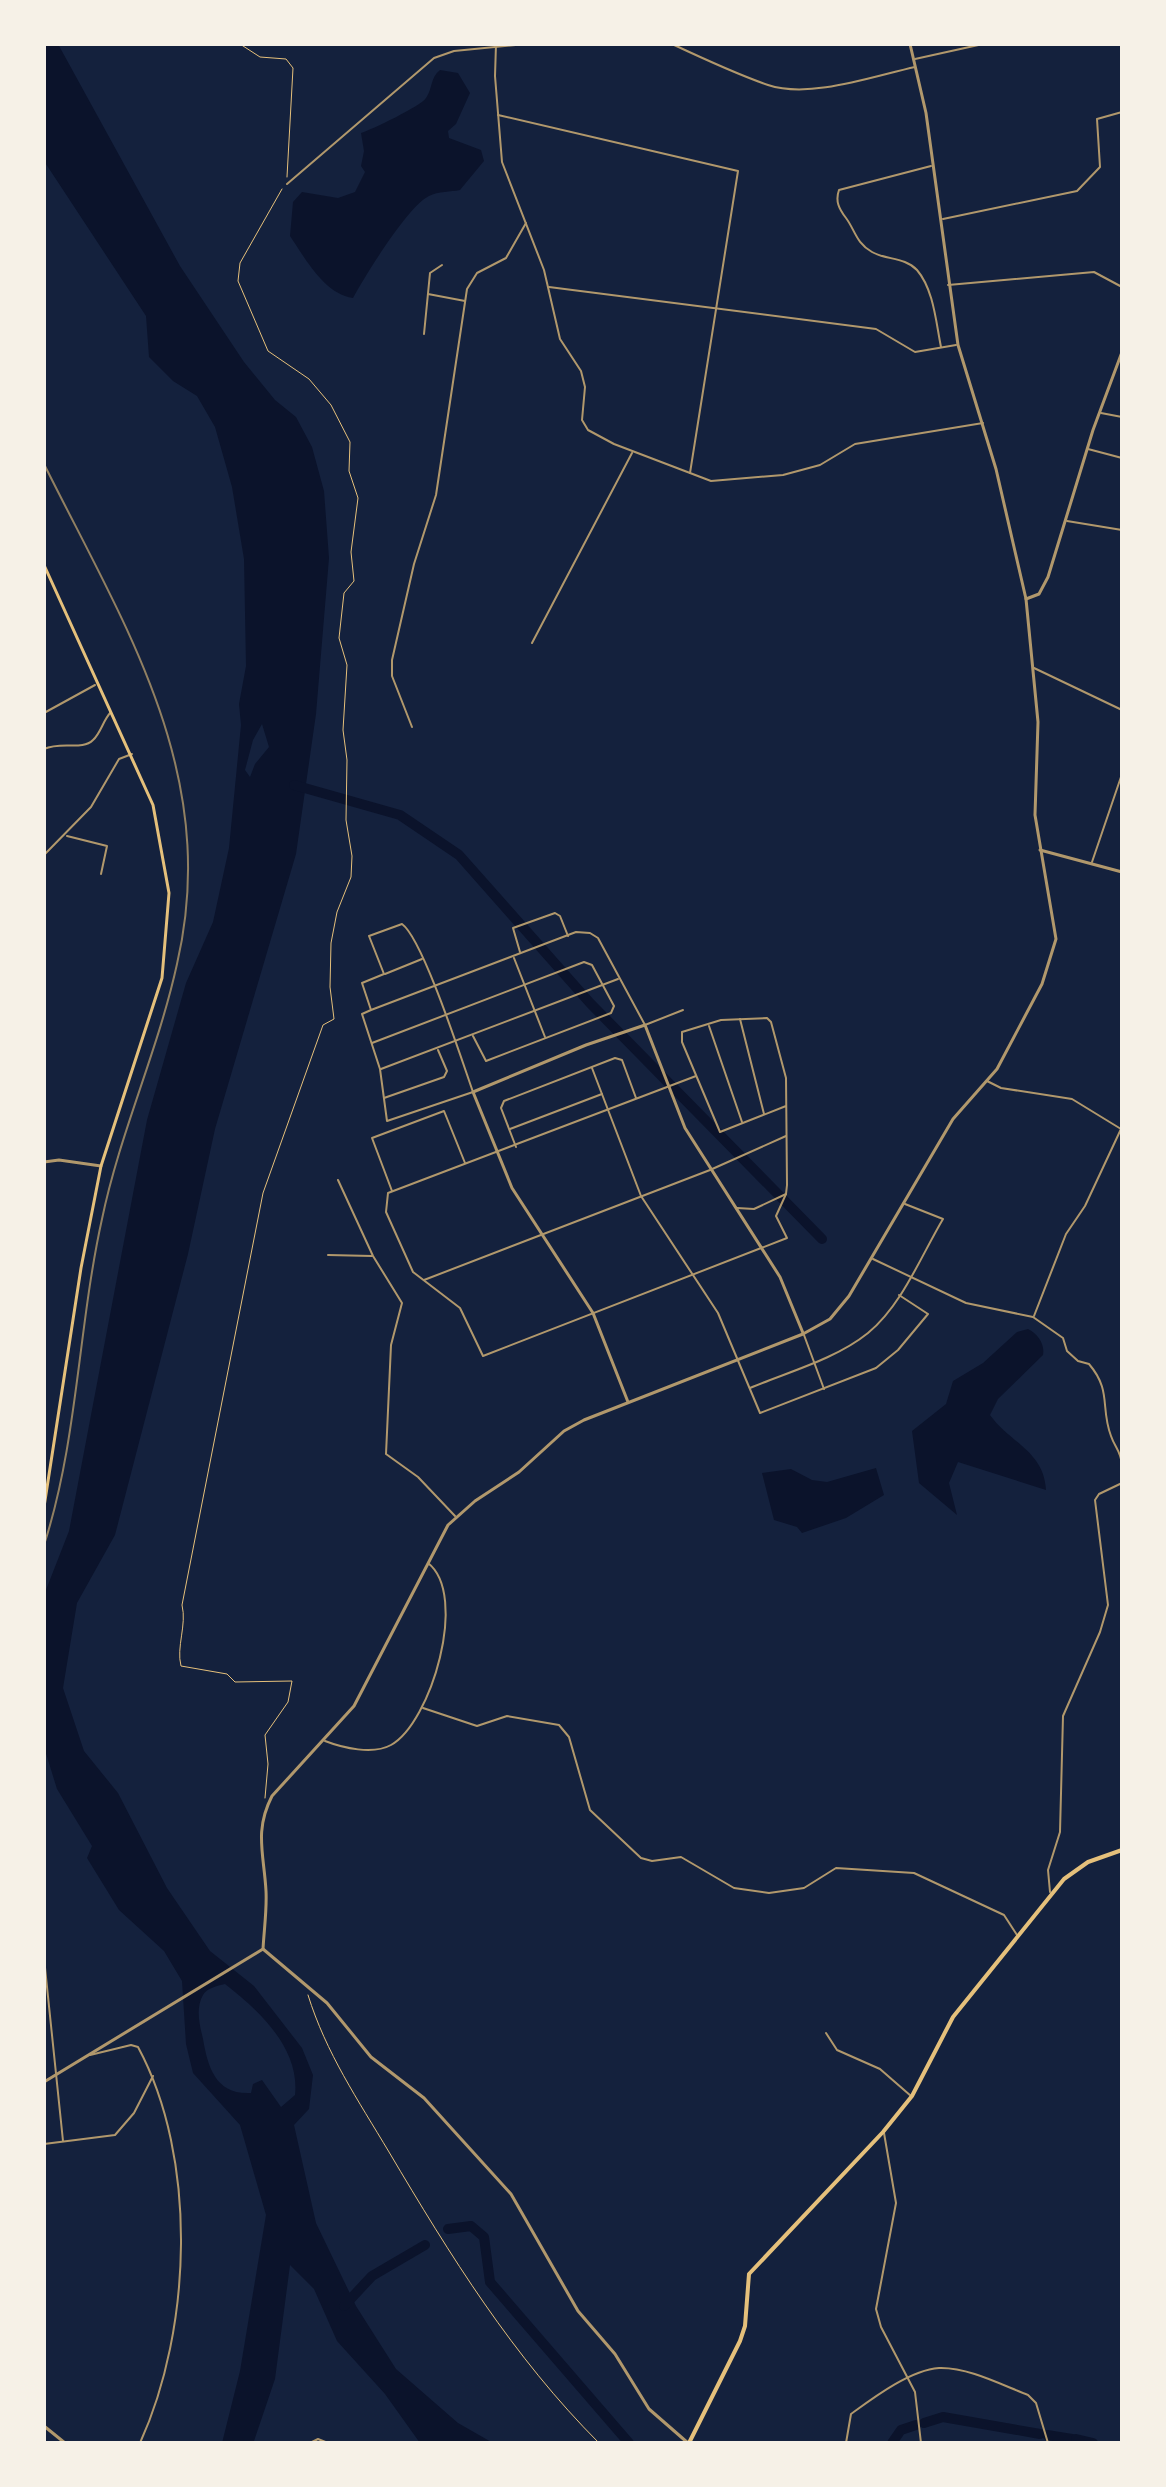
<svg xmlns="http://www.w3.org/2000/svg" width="1166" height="2487" font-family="Raleway,sans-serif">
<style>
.water{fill:#0b132b;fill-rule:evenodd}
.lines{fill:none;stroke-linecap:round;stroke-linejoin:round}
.river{stroke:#0b132b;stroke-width:10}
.path{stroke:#e5c07b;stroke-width:1}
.minor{stroke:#b1986c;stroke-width:2}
.tertiary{stroke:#b1986c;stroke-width:3}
.secondary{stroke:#e5c07b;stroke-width:3}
.primary{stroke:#e5c07b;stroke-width:4}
.rail{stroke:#918062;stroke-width:2}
</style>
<rect width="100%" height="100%" fill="#14213d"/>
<g class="water">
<path d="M44 44H58L180 266 244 362 275 400 296 417 312 447 324 491 329 558 316 714 296 854 215 1129 188 1254 115 1535 77 1603 63 1688 84 1751 118 1793 167 1888 210 1951 254 1986 302 2048 313 2075 309 2109 294 2125 316 2223 356 2306 396 2369 458 2423 493 2443H420L385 2394 337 2341 314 2289 290 2265 275 2379 254 2441 222 2443 240 2371 266 2215 240 2125 193 2073 186 2044 182 1981 164 1951 119 1910 87 1858 92 1846 57 1789 44 1747V1595L69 1531 147 1120 186 983 213 922 229 848 241 725 239 704 246 666 244 559 232 487 215 427 197 396 173 381 149 357 146 316 44 161ZM262 724 269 747 255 764 250 777 245 770 253 740ZM225 1984C260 2011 300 2049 295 2095L281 2107 262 2080 253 2084 251 2093C216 2095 208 2068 203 2039 200 2026 195 2009 203 1995 207 1988 217 1986 225 1984Z"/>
<path d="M440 70 458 73 470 93 456 124 448 131 449 138 481 150 484 161 460 190C451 192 438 191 429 196 408 206 365 276 353 298 324 294 305 258 290 236L293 202 302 192 338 198 355 192 365 172 361 166 364 151 361 133C371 130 421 106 426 98 433 88 430 78 440 70Z"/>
<path d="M1028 1329C1038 1334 1045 1344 1043 1355L998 1399 990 1415C1010 1443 1044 1451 1046 1490L958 1462 949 1483 957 1515 919 1483 912 1431 946 1404 953 1381 983 1363 1017 1332Z"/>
<polygon points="876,1468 884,1495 846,1518 802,1533 797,1527 774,1520 762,1473 791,1469 812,1480 827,1482"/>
</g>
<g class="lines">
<g class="river">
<polyline points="294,785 400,815 459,855 590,1003 822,1239"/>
<polyline points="448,2229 471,2226 484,2237 490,2282 629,2443"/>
<polyline points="344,2306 372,2276 425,2245"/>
<polyline points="924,2423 943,2417 1040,2434"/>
<polyline points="1047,2435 1072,2439"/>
<polyline points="1076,2439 1093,2443"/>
<polyline points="892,2443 901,2430 916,2425"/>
</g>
<g class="path">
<polyline points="240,44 260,57 286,59 293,68 287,177"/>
<path d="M265 1798 268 1764 265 1735 288 1702 292 1681 235 1682 227 1674 181 1666C176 1647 187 1625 182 1605L263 1193 323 1025 334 1019 330 987 331 943 337 912 351 877 352 856 346 820 347 760 343 730 347 665 339 638 344 593 354 581 351 552 358 498 349 471 350 442 331 405 309 379 268 351 238 281 240 263 282 189"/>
<path d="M308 1995C326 2053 358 2100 389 2152 450 2255 513 2357 599 2443"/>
</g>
<g class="minor">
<polyline points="496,44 495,76 502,162 544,270 560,339 581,371 585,387 582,420 588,430 614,444 711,481 783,475 820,465 855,444 983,423"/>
<path d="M672 44C704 59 736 74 768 85 810 99 874 76 915 67"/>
<polyline points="915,59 983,44"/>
<polyline points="498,115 738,171 690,473"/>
<path d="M931 166 839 190C835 201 839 209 846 218 855 230 856 243 872 252 886 260 905 257 917 270 934 290 936 323 941 347"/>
<polyline points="287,184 434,58 454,51 526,44"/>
<polyline points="943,219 1077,191 1100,167 1097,119 1122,112"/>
<polyline points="948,285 1094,272 1122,287"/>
<polyline points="549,287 876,329 915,352 956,345"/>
<polyline points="428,294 465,301"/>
<polyline points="424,334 430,273 442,265"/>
<polyline points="1101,413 1122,417"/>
<polyline points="1088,449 1122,458"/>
<polyline points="1067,521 1122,530"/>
<polyline points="532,643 632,453"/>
<polyline points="1034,668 1122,710"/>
<polyline points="44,713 95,685"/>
<polyline points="412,727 392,676 392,660 414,564 436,495 467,289 477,273 506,258 526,223"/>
<path d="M44 749C62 741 82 751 93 740 101 733 103 720 111 712"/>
<polyline points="67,836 107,846 101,874"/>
<polyline points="44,855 91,807 119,759 132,754"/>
<polyline points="1092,862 1122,774"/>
<polyline points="520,952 513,928 555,913 560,916 568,936"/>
<polyline points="514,958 545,1037"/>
<polyline points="385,974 422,959"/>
<path d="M371 1010 362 983 384 974 369 936 402 924C423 939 462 1061 473 1092L387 1121 380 1069 362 1014 371 1010 576 932 590 933 598 938 645 1025 683 1010"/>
<polyline points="740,1019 764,1114"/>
<polyline points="709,1026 742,1122"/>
<polyline points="372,1043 584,962 592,965 614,1006 611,1013 486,1061 473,1036"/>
<polyline points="592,1068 641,1196 718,1313 760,1413 876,1368 898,1350 928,1314 899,1295"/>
<polyline points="381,1069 618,979"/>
<polyline points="696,1076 388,1193 386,1212 413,1272 460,1308 483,1356 787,1238 776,1216 786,1194"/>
<polyline points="987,1081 1001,1088 1072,1099 1121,1129 1085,1206 1066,1234 1034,1316"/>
<polyline points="384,1098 444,1077 447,1071 438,1050"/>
<polyline points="510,1129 602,1094"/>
<polyline points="516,1147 501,1108 504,1101 615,1058 622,1060 636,1098"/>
<polyline points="338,1180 373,1256 402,1303 391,1345 386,1454 418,1477 455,1516"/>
<polyline points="392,1191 372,1138 444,1111 465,1163"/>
<polyline points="737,1208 754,1209 786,1194 787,1185 786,1078 771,1022 767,1018 721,1020 682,1032 682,1042 720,1132 786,1106"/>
<polyline points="328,1255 372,1256"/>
<path d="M873 1259 966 1303 1033 1317 1063 1338 1067 1351 1078 1361 1089 1364C1112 1391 1100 1407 1111 1436 1115 1448 1121 1451 1122 1465"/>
<polyline points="424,1280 710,1170 786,1136"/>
<polyline points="804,1335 824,1389"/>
<path d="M750 1388C788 1372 836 1359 868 1333 902 1305 921 1256 943 1219L905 1204"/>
<polyline points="423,1708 477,1726 507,1716 559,1725 569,1737 590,1810 641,1858 652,1861 681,1857 734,1888 769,1893 804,1888 836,1868 914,1873 1004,1915 1017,1935"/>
<path d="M325 1741C343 1748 373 1755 391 1745 431 1723 469 1595 428 1563"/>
<polyline points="1050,1892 1048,1870 1060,1832 1063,1716 1100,1632 1108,1605 1095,1500 1099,1494 1122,1483"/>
<polyline points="44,1958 63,2141"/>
<polyline points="826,2033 837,2050 880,2069 911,2096"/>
<path d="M90 2055 131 2045 138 2047C198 2158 192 2329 140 2443"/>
<polyline points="884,2133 896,2203 876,2309 881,2327 915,2392 921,2443"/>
<polyline points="44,2144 115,2135 134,2113 153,2076"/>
<polyline points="310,2443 318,2439 328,2443"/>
<path d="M846 2443 851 2414C873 2398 910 2370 939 2368 968 2367 1002 2385 1028 2395L1036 2403 1048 2443"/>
</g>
<g class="tertiary">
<polyline points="1026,599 1039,594 1048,577 1093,430 1122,352"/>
<polyline points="1040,850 1122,872"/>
<polyline points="44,1162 59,1160 101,1166"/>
<polyline points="628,1402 593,1313 512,1188 473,1092 586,1045 645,1025 685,1128 780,1277 803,1333"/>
<polyline points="44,2082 263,1949"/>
<polyline points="44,2426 65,2443"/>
<path d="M688 2443 649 2409 615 2354 578 2311 511 2194 424 2098 371 2057 327 2003 263 1949C264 1930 267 1910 266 1891 264 1854 254 1831 272 1796L354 1706 448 1525 475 1501 519 1472 564 1431 584 1420 803 1334 830 1319 849 1296 953 1119 997 1069 1042 984 1056 939 1035 815 1038 722 1026 599 996 469 958 345 926 113 910 44"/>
</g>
<polyline class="secondary" points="44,565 153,805 169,893 162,978 101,1166 81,1268 44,1507"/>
<polyline class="primary" points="689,2443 740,2341 745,2326 749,2274 883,2132 912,2096 953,2017 1064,1879 1088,1862 1122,1850"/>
<path class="rail" d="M44 464C125 627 221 774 177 964 158 1051 120 1132 102 1219 78 1327 78 1440 44 1545"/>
</g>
<rect width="1166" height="2487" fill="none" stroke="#f6f1e7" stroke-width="92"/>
</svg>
